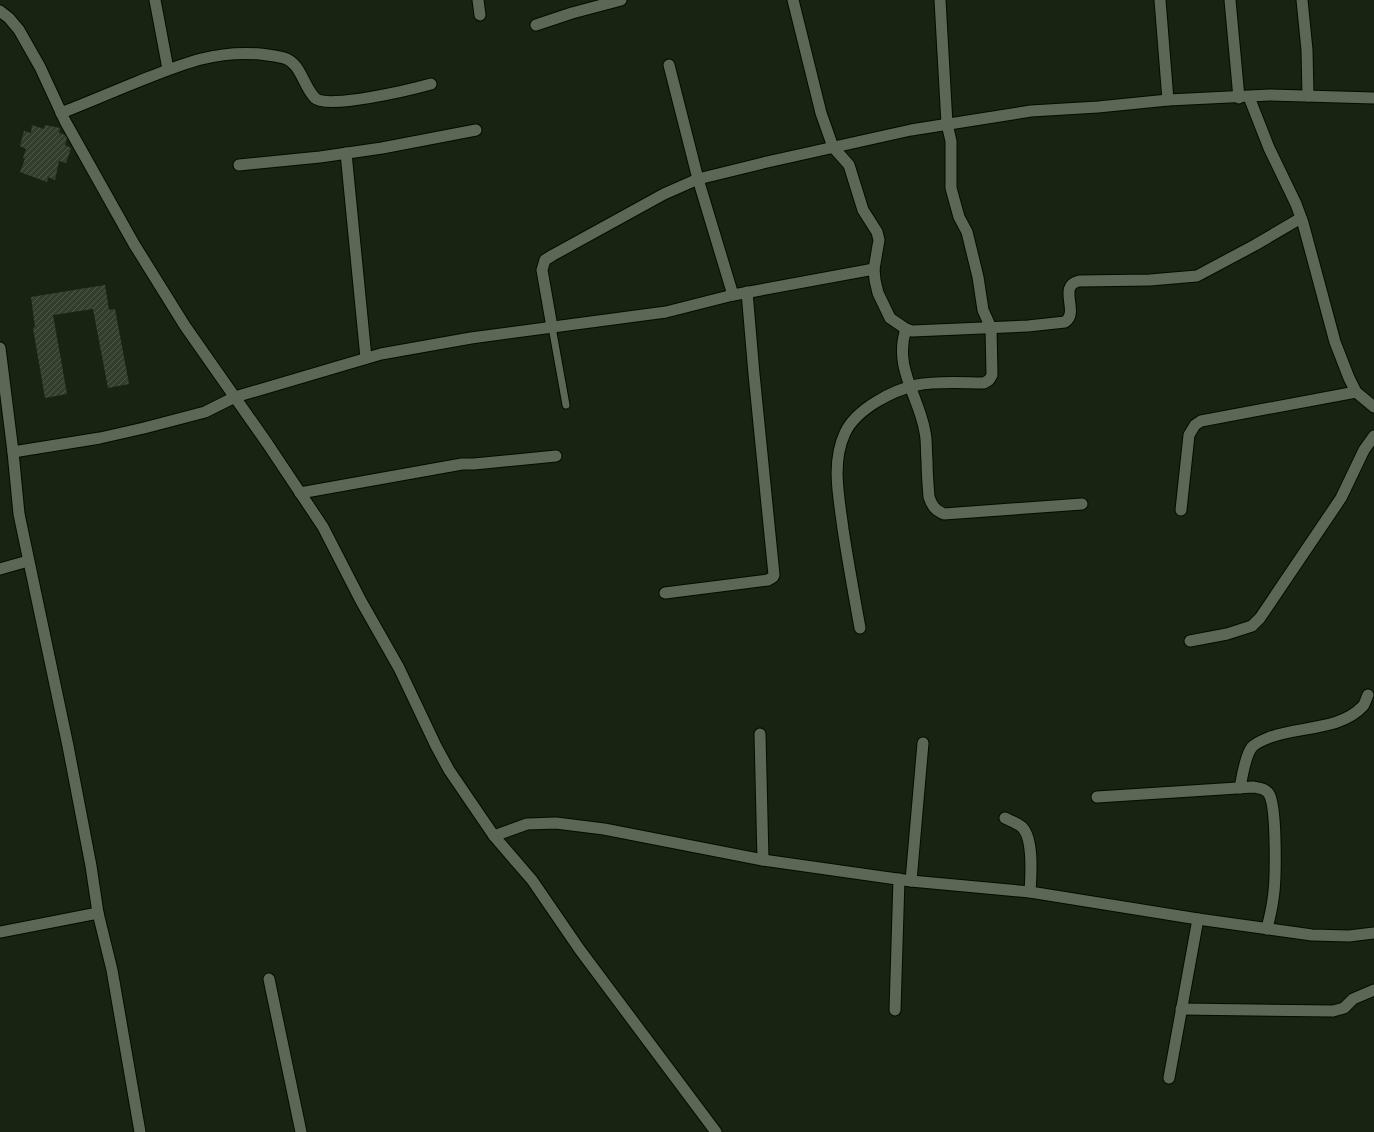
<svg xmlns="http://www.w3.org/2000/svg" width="1374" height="1132" font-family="Quicksand,sans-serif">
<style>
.building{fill:url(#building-hatch)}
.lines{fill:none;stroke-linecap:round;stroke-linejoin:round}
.service-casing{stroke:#040c01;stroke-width:9}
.minor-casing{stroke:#040c01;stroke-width:13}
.service{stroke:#5c6855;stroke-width:7}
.minor{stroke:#5c6855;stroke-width:11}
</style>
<defs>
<pattern id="building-hatch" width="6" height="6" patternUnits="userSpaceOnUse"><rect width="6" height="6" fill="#333e2c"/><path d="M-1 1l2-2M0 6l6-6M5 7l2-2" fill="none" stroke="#505a4a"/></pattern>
</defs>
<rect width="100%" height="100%" fill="#182312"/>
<g class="building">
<polygon points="32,125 44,129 45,125 60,128 59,133 65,135 67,138 65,145 71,148 66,163 59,161 55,180 48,177 47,182 20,172 25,159 23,158 26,149 20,146 24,131 31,133"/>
<polygon points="105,285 109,310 115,309 129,384 108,388 93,309 53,315 67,394 45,398 33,328 35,327 31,297"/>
</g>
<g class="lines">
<g class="service-casing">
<polyline id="service" points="552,327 566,405"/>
</g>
<g class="minor-casing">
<g id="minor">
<polyline points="155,0 168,69"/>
<polyline points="478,0 480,15"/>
<path d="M793 0 821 113 833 147 849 165 863 210 877 232 879 240 874 269 875 280 878 293 890 318 906 329 912 331 1028 326 1065 322C1080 312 1057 286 1079 281L1150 280 1197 276 1255 245 1301 218"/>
<polyline points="1160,0 1168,100"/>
<polyline points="1230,0 1239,98"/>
<polyline points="1302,0 1307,50 1308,96"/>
<polyline points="0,11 9,18 19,30 40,67 65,121 134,244 185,326 267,443 323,527 361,601 399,668 436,746 449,770 494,836 532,880 580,950 716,1132"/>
<polyline points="536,25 572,13 621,0"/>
<polyline points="669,65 698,179 733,295"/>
<polyline points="1249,97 1269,148 1296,204 1303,223 1335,342 1349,378 1356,392 1374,407"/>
<path d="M61 113C87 103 112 92 137 82 180 65 213 50 260 54 268 55 277 56 284 58 301 63 303 86 315 98 327 110 413 89 431 84"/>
<polyline points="346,153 366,358"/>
<polyline points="239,165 320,157 382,148 476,130"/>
<polyline points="552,327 542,270 545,260 553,255 664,194 698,179 763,163 911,130 1031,111 1098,107 1168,100 1270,95 1374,98"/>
<path d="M906 329C893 368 919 396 925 432 927 441 926 451 927 460 927 472 928 485 929 497 932 506 935 510 944 514L1082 504"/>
<polyline points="0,348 13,452 19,514 68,746 91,866 98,913 112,970 140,1132"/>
<polyline points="13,452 100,438 144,428 205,412 235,397 381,354 471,338 666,312 733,295 874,269"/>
<polyline points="300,493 462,464 474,464 556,456"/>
<polyline points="1181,510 1189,435 1195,425 1201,421 1356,392"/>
<polyline points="0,569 28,561"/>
<polyline points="665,593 768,580 773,577 774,575 754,374 747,292"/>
<path d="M860 628C854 595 848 562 843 529 839 497 831 463 845 433 856 409 893 390 917 385 936 381 963 383 984 383L989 380 992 375 991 328 983 310 978 277 967 232 959 217 954 199 951 188V141L947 124 940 0"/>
<polyline points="1190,641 1227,634 1252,626 1260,618 1341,498 1364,450 1374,436"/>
<polyline points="760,734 763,860"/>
<path d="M1240 788C1242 777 1245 756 1252 747 1256 743 1263 740 1268 738 1297 726 1340 731 1363 706 1365 704 1366 699 1368 695"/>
<path d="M1097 797 1253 787C1259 788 1265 788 1269 794 1277 807 1276 882 1273 899 1272 909 1269 919 1267 929"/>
<path d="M1005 818C1011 821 1017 823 1022 827 1034 839 1031 876 1030 892"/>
<polyline points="494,836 527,824 556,823 604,829 763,860 911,881 1030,892 1198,919 1312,935 1349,936 1374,933"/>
<polyline points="911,881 923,743"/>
<polyline points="0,932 98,913"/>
<polyline points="269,979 301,1132"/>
<polyline points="1181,1009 1333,1011 1344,1008 1353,999 1374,990"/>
<polyline points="895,1010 899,879"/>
<polyline points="1169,1078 1198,919"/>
</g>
</g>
<use href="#service" class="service"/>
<use href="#minor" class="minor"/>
</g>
</svg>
